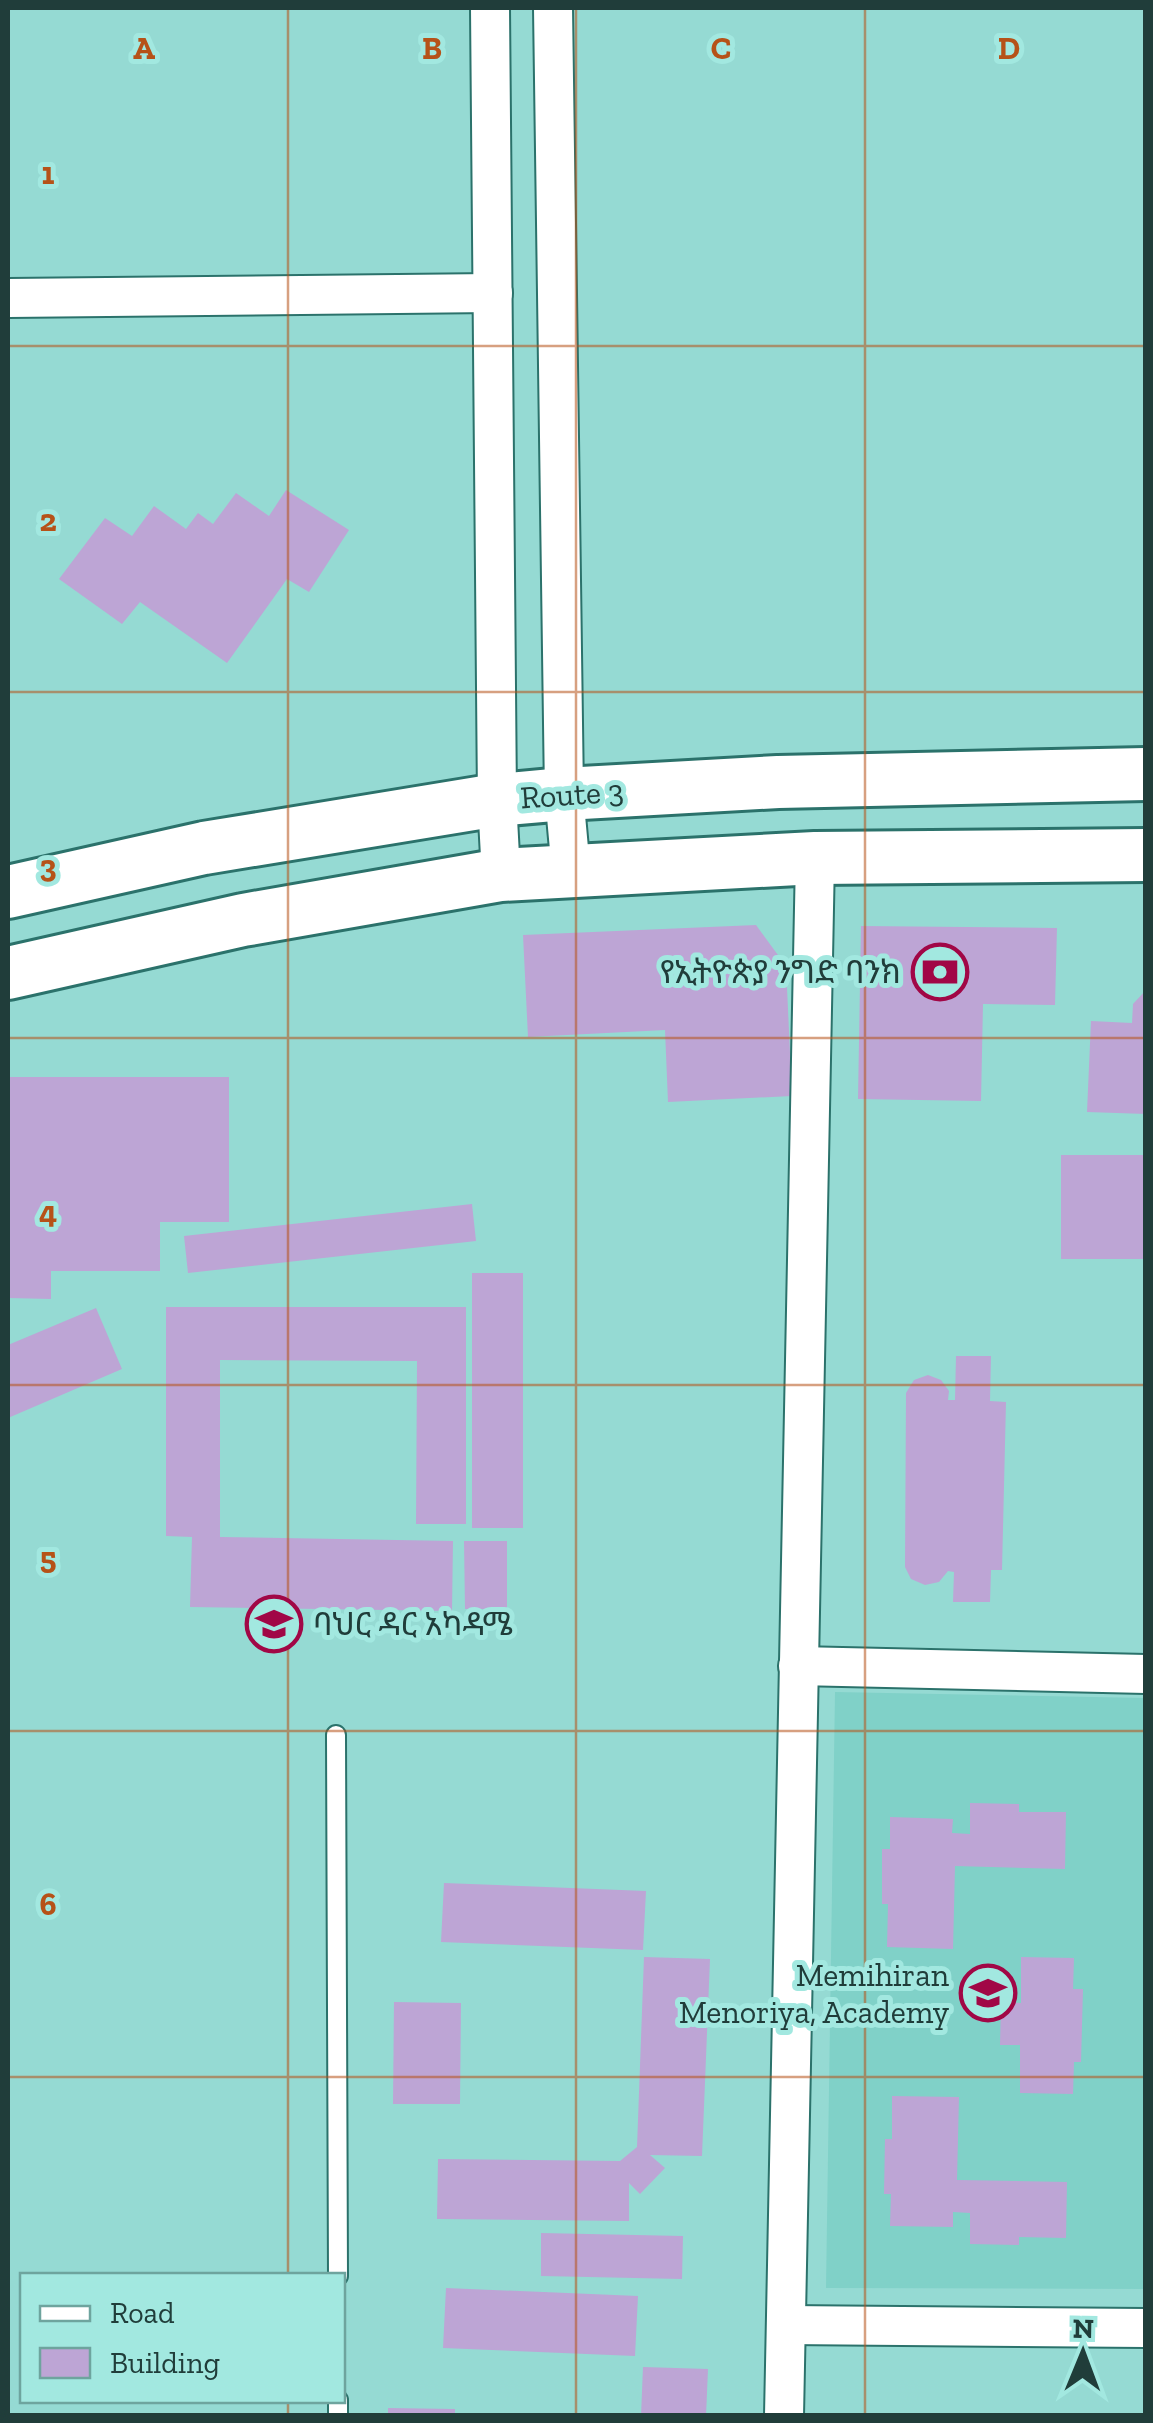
<svg xmlns="http://www.w3.org/2000/svg" width="1153" height="2423" font-family="'Zilla Slab','Noto Sans Ethiopic',serif">
<style>
.built{fill:#80d1c8}
.building{fill:#bda5d5}
.lines{fill:none;stroke-linecap:round;stroke-linejoin:round}
.lane-casing{stroke:#2b726b;stroke-width:22}
.street-casing{stroke:#2b726b;stroke-width:42}
.secondary-casing{stroke:#2b726b;stroke-width:58}
.lane{stroke:#fff;stroke-width:18}
.street{stroke:#fff;stroke-width:38}
.secondary{stroke:#fff;stroke-width:52}
.grid{fill:none;stroke:#b65218;stroke-width:2.5;stroke-opacity:0.55}
.labels{text-anchor:middle;stroke-width:10;stroke-linejoin:round;paint-order:stroke}
.street-label{font-size:32px;fill:#203d3a;stroke:#a2e8e0}
.poi-label{font-size:32px;fill:#203d3a;stroke:#a2e8e0;text-anchor:end}
.grid-label{font-size:32px;text-anchor:middle;font-weight:bold;fill:#b65218;stroke:#a2e8e0;stroke-width:10;stroke-linejoin:round;paint-order:stroke}
</style>
<rect width="100%" height="100%" fill="#95dad3"/>
<polygon class="built" points="835,1692 1145,1698 1145,2289 826,2288"/>
<g class="building">
<polygon points="286,490 349,530 309,592 287,579 227,663 140,602 122,624 59,579 105,518 132,536 154,506 186,529 198,513 213,524 236,493 269,516"/>
<polygon points="756,925 786,966 792,1096 668,1102 665,1030 528,1037 523,935"/>
<polygon points="861,926 1057,928 1055,1005 983,1004 981,1101 858,1099"/>
<polygon points="1146,990 1146,1114 1087,1112 1091,1021 1132,1023 1133,1004"/>
<polygon points="8,1077 229,1077 229,1222 160,1222 160,1271 51,1271 51,1299 8,1298"/>
<rect x="1061" y="1155" width="85" height="104"/>
<polygon points="472,1204 476,1241 188,1273 184,1236"/>
<rect x="472" y="1273" width="51" height="255"/>
<polygon points="166,1307 466,1307 466,1524 416,1524 417,1361 220,1360 220,1537 453,1541 452,1611 190,1607 192,1537 166,1536"/>
<polygon points="96,1308 122,1369 8,1418 8,1345"/>
<polygon points="956,1356 991,1356 990,1401 1006,1402 1002,1570 991,1570 990,1602 953,1602 954,1572 948,1571 939,1582 925,1585 911,1579 905,1567 906,1393 914,1380 928,1375 941,1380 949,1391 948,1400 955,1400"/>
<polygon points="464,1541 507,1541 507,1609 465,1609"/>
<polygon points="970,1803 1019,1804 1019,1812 1066,1812 1065,1869 955,1866 953,1949 887,1947 888,1904 882,1904 882,1849 890,1849 890,1817 953,1819 952,1833 970,1834"/>
<polygon points="444,1883 646,1891 643,1950 441,1942"/>
<polygon points="644,1957 710,1959 702,2156 650,2155 665,2168 640,2194 629,2183 629,2221 437,2219 438,2159 620,2161 637,2147"/>
<polygon points="1021,1957 1074,1958 1073,1989 1083,1989 1081,2062 1074,2062 1073,2094 1020,2093 1020,2045 1000,2045 1001,2002 1021,2003"/>
<polygon points="394,2002 461,2003 460,2104 393,2104"/>
<polygon points="892,2096 959,2097 957,2180 1067,2182 1066,2238 1019,2237 1019,2245 970,2244 970,2213 953,2212 953,2227 890,2226 891,2194 884,2194 885,2139 892,2139"/>
<polygon points="541,2233 683,2236 682,2279 541,2276"/>
<polygon points="446,2288 638,2296 635,2356 443,2348"/>
<polygon points="643,2367 708,2369 706,2416 641,2416"/>
<polygon points="388,2408 455,2409 455,2416 388,2416"/>
</g>
<g class="lines">
<g class="lane-casing">
<g id="lane">
<polyline points="336,1735 338,2276"/>
<polyline points="338,2400 338,2416"/>
</g>
</g>
<g class="street-casing">
<g id="street">
<polyline points="490,8 497,800 501,875"/>
<polyline points="553,8 564,794 571,871"/>
<polyline points="8,298 493,293"/>
<polyline points="798,1666 1146,1674"/>
<polyline points="786,2325 1146,2328"/>
<polyline points="784,2416 815,858"/>
</g>
</g>
<g class="secondary-casing">
<g id="secondary">
<polyline points="8,892 204,848 497,800 564,794 778,782 1146,774"/>
<polyline points="8,973 243,920 501,875 815,858 1146,855"/>
</g>
</g>
<use href="#lane" class="lane"/>
<use href="#street" class="street"/>
<use href="#secondary" class="secondary"/>
</g>
<path class="grid" d="M288 8V2276M576 8V2416M865 8V2416M8 346H1146M8 692H1146M8 1038H1146M8 1385H1146M8 1731H1146M8 2077H1146M288 2400V2416"/>
<defs>
<g id="bank-ring" transform="scale(2.875)"><circle r="9.5" fill="#a2e8e0" stroke="#a10746" stroke-width="1.5"/><path d="M-6-4H6V4H-6ZM0-2.3a2.3 2.3 0 1 0 0 4.6a2.3 2.3 0 1 0 0-4.6Z" fill="#a10746"/></g>
<g id="school-ring" transform="scale(2.875)"><circle r="9.5" fill="#a2e8e0" stroke="#a10746" stroke-width="1.5"/><path d="M0-5L7-2L0 1L-7-2ZM-4 1L0 2.5L4 1V4Q0 6-4 4Z" fill="#a10746"/></g>
<g id="university-ring" transform="scale(2.875)"><circle r="9.5" fill="#a2e8e0" stroke="#a10746" stroke-width="1.5"/><path d="M0-5L7-2L0 1L-7-2ZM-4 1L0 2.5L4 1V4Q0 6-4 4Z" fill="#a10746"/></g>
</defs>
<g fill-rule="evenodd">
<use href="#bank-ring" x="940" y="972"/>
<use href="#school-ring" x="274" y="1624"/>
<use href="#university-ring" x="988" y="1993"/>
</g>
<g class="labels">
<g class="street-label">
<text transform="translate(572 794) rotate(-4)" y="11">Route 3</text>
</g>
<g class="poi-label">
<text x="901" y="983">የኢትዮጵያ ንግድ ባንክ</text>
<text x="313" y="1635" text-anchor="start">ባህር ዳር አካዳሜ</text>
<text x="949" y="1986">Memihiran<tspan x="949" dy="37">Menoriya, Academy</tspan></text>
</g>
</g>
<g class="grid-label">
<text x="144" y="59">A</text>
<text x="432" y="59">B</text>
<text x="721" y="59">C</text>
<text x="1009" y="59">D</text>
<text x="48" y="184">1</text>
<text x="48" y="531">2</text>
<text x="48" y="877">3</text>
<text x="48" y="1223">4</text>
<text x="48" y="1569">5</text>
<text x="48" y="1915">6</text>
</g>
<rect width="1153" height="2423" fill="none" stroke="#203d3a" stroke-width="20"/>
<rect x="20" y="2273" width="325" height="130" fill="#a2e8e0" stroke="#6ea49e" stroke-width="2.5"/>
<rect x="40" y="2306" width="50" height="15" fill="#ffffff" stroke="#6ea49e" stroke-width="2.5"/>
<text x="110" y="2323" font-size="30" fill="#203d3a">Road</text>
<rect x="40" y="2348" width="50" height="30" fill="#bda5d5" stroke="#6ea49e" stroke-width="2.5"/>
<text x="110" y="2373" font-size="30" fill="#203d3a">Building</text>
<g transform="translate(1083 2353) rotate(1)" stroke="#a2e8e0" stroke-width="8" paint-order="stroke">
<path d="M0-8L18 38L0 25L-18 38Z" fill="#203d3a"/>
<text y="-15" font-size="28" font-weight="bold" text-anchor="middle" fill="#203d3a">N</text>
</g>
</svg>
